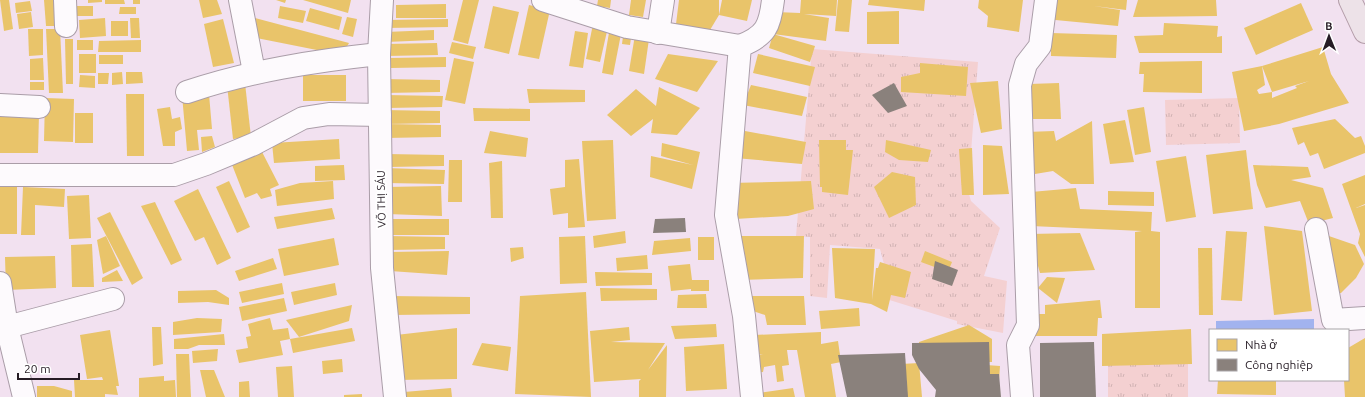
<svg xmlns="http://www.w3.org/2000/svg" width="1365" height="397" font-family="Ubuntu,sans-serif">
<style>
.grass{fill:url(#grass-tufts)}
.water{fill:#a2b3ef}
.homes{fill:#e9c46a;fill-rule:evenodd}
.industry{fill:#8a817c}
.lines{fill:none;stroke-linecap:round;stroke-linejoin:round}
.minor-casing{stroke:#aa9da8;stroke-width:24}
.major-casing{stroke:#b39ca8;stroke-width:24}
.minor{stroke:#fdfafd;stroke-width:22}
.major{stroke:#ede2e8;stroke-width:22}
.labels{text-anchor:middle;stroke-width:4;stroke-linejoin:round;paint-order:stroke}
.street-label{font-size:11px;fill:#261c25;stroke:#fff}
</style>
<defs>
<pattern id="grass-tufts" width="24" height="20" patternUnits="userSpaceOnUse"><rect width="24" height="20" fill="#f4d0d1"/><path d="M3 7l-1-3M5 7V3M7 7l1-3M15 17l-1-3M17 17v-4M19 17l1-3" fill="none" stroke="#d1b2b3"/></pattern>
</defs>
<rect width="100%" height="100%" fill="#f2e1f0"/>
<g class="grass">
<polygon points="812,49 978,62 968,191 971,201 1000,228 984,276 1007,281 1003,333 957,324 957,321 883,298 884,264 880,249 830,245 827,298 810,296 810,237 796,236"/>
<polygon points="1239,98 1240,143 1166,145 1165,100"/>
<rect x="1108" y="356" width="80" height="41"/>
</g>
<polygon class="water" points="1314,319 1314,330 1216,330 1216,321"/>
<g class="homes">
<polygon points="0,0 9,0 13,29 4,31"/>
<polygon points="44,0 56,0 57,26 46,26"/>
<polygon points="88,0 102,0 102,2 88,3"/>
<polygon points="105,0 124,0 125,4 105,4"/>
<rect x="133" y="0" width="7" height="4"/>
<polygon points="199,0 217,0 222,14 203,18"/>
<polygon points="276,0 286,0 285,3"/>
<polygon points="303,0 351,0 348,13"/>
<polygon points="463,0 479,0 468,44 453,40"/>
<polygon points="598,0 611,0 610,8 597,6"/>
<polygon points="631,0 646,0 643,17 629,15"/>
<polygon points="679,0 719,0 719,15 710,30 676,24"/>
<polygon points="722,0 752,0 747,21 719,15"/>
<polygon points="801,0 837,0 836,16 804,14 829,18 826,41 773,34 776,12 800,13"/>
<polygon points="838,0 852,0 849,32 835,31"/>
<polygon points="869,0 925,0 924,11 868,5"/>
<polygon points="979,0 1023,0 1019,32 987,27 988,16 978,8"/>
<polygon points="1047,0 1127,0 1126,10 1094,6 1120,10 1118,26 1045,19"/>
<polygon points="1138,0 1216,0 1217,16 1133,17"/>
<polygon points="30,1 32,11 16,13 15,3"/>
<polygon points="1301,3 1313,30 1256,55 1244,28"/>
<polygon points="446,4 446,18 396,18 396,5"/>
<polygon points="529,5 550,10 539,59 518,55"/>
<rect x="76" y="6" width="17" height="10"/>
<polygon points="280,6 306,11 303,23 278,18"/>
<polygon points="493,6 519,12 509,54 484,48"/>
<polygon points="120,7 136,7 136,14 119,14"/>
<polygon points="310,8 342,17 339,30 306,21"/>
<polygon points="899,11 899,44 867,44 867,12"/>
<polygon points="31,12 33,27 19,29 17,14"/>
<polygon points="347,17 357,19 353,37 342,34"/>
<polygon points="105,18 106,36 80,38 79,20"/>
<polygon points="130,18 139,18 140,38 131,38"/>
<polygon points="255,18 349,43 342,55 251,37"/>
<polygon points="223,19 234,63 213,67 204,24"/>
<polygon points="448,19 448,27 386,28 386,20"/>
<rect x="111" y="21" width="17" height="15"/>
<polygon points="1164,23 1218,26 1217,37 1222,36 1222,53 1139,53 1134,36 1163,35"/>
<polygon points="593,24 608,27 600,62 586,59"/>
<polygon points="610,27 622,29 613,75 602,73"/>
<polygon points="28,29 43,29 43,55 29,56"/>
<polygon points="46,29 60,29 63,93 49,93"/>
<polygon points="624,29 632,31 630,45 622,44"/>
<polygon points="636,29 650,32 644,74 629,71"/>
<polygon points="434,30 434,40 386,42 386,32"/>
<polygon points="575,31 588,33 583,68 569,66"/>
<polygon points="1051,33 1117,35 1116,58 1051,56"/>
<polygon points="773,34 815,46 810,62 769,48"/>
<polygon points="65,39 73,39 73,84 66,84"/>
<rect x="77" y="40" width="16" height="10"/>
<polygon points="141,40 141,52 98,52 99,41"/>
<polygon points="452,42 476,47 473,59 449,53"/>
<polygon points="437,43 438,55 386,56 386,44"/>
<path d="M1323 47 1331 74 1349 103 1279 124 1244 131 1232 72 1262 66ZM1262 66 1272 92 1259 94 1257 90 1265 85ZM1309 81 1295 86 1297 88 1272 98V92Z"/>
<rect x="79" y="54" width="17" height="19"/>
<polygon points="668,54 718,61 697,92 655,79"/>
<polygon points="758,54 815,67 810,86 753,73"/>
<rect x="99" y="55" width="24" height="9"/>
<polygon points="446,57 446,67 391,68 390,58"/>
<polygon points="43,58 44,80 30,80 30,59"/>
<polygon points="454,58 474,62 465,104 445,100"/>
<polygon points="1202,61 1202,93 1143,92 1144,74 1139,74 1140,62"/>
<polygon points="920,63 968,67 966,96 901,92 901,77 920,73"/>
<polygon points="122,72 123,84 112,85 112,73"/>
<polygon points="126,72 142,72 143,83 126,84"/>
<polygon points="98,73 109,73 108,84 98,84"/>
<polygon points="80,75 95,76 95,88 79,87"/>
<rect x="303" y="75" width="43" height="26"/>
<polygon points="383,79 440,80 440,92 384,93"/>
<polygon points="998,81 1002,129 981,133 970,83"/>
<rect x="30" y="82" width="14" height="8"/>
<polygon points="245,83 251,137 233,139 227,85"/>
<polygon points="1059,83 1061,119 1030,119 1029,84"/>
<polygon points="751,85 807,97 802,116 743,105"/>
<polygon points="659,87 700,108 677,135 651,133 653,119 631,136 607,115 636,89 656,106"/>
<polygon points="527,89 585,90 585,102 529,103"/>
<polygon points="126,94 144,94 144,156 127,156"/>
<polygon points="209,94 212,129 197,130 199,150 187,151 182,95"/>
<polygon points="385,95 443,96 442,107 387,108"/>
<polygon points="45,98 74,99 73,142 44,141"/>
<polygon points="170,107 172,119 180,117 182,129 175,132 175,146 163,146 157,109"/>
<polygon points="1144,107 1151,152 1135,155 1127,110"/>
<polygon points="473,108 530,109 530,121 474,121"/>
<polygon points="383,110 440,111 440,123 386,124 441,125 441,137 385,138"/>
<rect x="75" y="113" width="18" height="30"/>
<polygon points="0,114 39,114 38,153 0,153"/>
<polygon points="1335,119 1355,138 1361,136 1365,146 1365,153 1324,169 1318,153 1310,156 1304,142 1298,145 1292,128"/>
<polygon points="1125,120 1134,162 1110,164 1103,124"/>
<polygon points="1092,121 1094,184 1071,184 1053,171 1035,174 1035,170 1030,171 1026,132 1054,131 1056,141"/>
<polygon points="490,131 528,138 526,157 484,153"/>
<polygon points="745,131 806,142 802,164 735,158"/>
<polygon points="212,136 215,147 202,152 201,137"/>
<polygon points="339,139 340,159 274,163 272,143"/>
<polygon points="613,140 616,219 587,221 582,141"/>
<polygon points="819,140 846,140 846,150 853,150 848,195 822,192 822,187 820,187"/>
<polygon points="886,140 931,150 928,162 899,160 885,152"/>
<polygon points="662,143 700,152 692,189 650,177 651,156 693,165 661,156"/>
<polygon points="983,145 1002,146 1009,194 983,195"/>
<polygon points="260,148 279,185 270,189 272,196 261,199 257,193 245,198 229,157"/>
<polygon points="972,148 974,195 962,195 959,149"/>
<polygon points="1246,150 1253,209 1213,214 1206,155"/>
<polygon points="387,154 444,155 444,166 388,167"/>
<polygon points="1186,156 1196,217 1166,222 1156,161"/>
<polygon points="579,159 585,227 568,228 568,213 553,215 550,189 565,187 565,160"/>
<polygon points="449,160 462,160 462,202 448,202"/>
<polygon points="502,161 503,218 491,218 489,163"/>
<polygon points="344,165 345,180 315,181 315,166"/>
<polygon points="1253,165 1308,167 1311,177 1291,180 1323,188 1333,218 1309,224 1300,201 1266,208 1257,185"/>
<polygon points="386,168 445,170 444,184 386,183"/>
<polygon points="892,172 915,177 916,205 889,218 874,187"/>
<polygon points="1365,175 1365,204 1356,208 1365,205 1365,257 1358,243 1360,234 1342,184"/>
<polygon points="229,181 250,227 237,233 216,187"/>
<polygon points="333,181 334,199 277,206 275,190 300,183"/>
<polygon points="811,181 814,209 788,216 735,219 729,183"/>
<rect x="0" y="183" width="17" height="51"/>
<polygon points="441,186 442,216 387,214 386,187"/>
<polygon points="23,187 65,189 64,207 35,205 35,235 21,235"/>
<polygon points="1076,188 1080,209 1152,212 1151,231 1160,232 1160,308 1135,308 1135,232 1142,231 1031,226 1031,192"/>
<polygon points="198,189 231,258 217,265 204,237 195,241 174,201"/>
<polygon points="1108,191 1154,192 1154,206 1108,205"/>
<polygon points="89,195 91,238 69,239 67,196"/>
<polygon points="155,202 182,260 171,265 141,206"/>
<polygon points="332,208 335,219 277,229 274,217"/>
<polygon points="110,212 143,278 132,285 97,218"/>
<polygon points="387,219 449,219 449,235 386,235"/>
<polygon points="1264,226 1302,231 1312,311 1274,315"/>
<polygon points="625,231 626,243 594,248 593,236"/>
<polygon points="1226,231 1247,232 1242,301 1221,300"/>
<polygon points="1080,233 1095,270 1040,273 1029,234"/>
<polygon points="1323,234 1355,245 1364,264 1356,278 1341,293 1332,294"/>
<polygon points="106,236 120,266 103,274 97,240"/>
<polygon points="388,236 445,237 445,249 389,250"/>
<polygon points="585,236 587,283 560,284 559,237"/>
<polygon points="736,236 804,236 803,278 740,280"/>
<rect x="698" y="237" width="16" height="23"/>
<polygon points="334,238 339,265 284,276 278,249"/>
<polygon points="690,238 691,251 652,255 654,241"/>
<polygon points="92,244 94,287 72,287 71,245"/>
<polygon points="523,247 524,258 511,262 510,248"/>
<polygon points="832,248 875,249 872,300 876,268 878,268 880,262 911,272 905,298 891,295 887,312 871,304 835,298"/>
<polygon points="1198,248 1212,248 1213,315 1199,315"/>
<polygon points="449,251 447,275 390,271 390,252"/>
<polygon points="925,251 952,262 948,272 921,262"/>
<polygon points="647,255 648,269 617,271 616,258"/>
<polygon points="55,256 56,288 6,290 5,257"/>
<polygon points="273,258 277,269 239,281 235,271"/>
<polygon points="690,264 692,280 709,280 709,291 691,291 691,289 671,291 668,266"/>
<polygon points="117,270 123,281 102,282 102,278"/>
<polygon points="595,272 652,273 652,285 596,286"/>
<polygon points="1047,277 1065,278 1057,303 1038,288"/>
<polygon points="282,283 284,294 242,303 239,292"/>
<polygon points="335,283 337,295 294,305 291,292"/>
<polygon points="600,288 657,289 657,300 601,301"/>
<polygon points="216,290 229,298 229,305 208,302 178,303 178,291"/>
<polygon points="586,292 591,397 515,394 520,296"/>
<polygon points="706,294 707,308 677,308 678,295"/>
<polygon points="390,296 470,297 470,314 393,315"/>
<polygon points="750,296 804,296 806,325 767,325 765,315 750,310"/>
<polygon points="284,298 287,311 242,321 239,307"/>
<polygon points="1100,300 1102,318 1098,318 1097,336 1034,336 1035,314 1045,314 1045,305"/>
<polygon points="352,305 349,321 299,337 286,320"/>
<polygon points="859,308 860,326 821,329 819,311"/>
<polygon points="197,318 222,319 221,332 173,335 173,322"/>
<polygon points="270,318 273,330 288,328 290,339 280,341 283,355 239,363 236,350 248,348 246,337 251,336 248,324"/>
<polygon points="716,324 717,337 675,339 671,326"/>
<polygon points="969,325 992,339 992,362 919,363 919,342"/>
<polygon points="152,327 161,327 163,364 153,366"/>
<polygon points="629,327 630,340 611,342 665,343 648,370 667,345 666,397 639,397 639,381 641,379 594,382 590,331"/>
<polygon points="352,328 355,341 293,353 290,339"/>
<polygon points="457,328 457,379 397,380 396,335"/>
<polygon points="1191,329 1192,364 1102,366 1102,334"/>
<polygon points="110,330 119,386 116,386 118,395 105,394 105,397 75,397 74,380 103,380 102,377 87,379 80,335"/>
<polygon points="821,332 821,344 838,341 841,362 831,364 836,397 805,397 797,350 787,350 789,365 782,366 784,381 777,382 775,365 764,367 763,372 753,373 750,356 763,354 755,354 754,335"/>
<polygon points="224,334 225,345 199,345 188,349 174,349 174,339"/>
<polygon points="1365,338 1365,397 1345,397 1344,380 1348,380 1348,348"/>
<polygon points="482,343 511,347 508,371 472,365"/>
<polygon points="724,344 727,389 686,391 684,347"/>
<polygon points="218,349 217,361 193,363 192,351"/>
<polygon points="176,354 189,354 191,397 177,397"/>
<polygon points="342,359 343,372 323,374 322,361"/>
<polygon points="919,363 922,397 867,397 865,366"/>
<polygon points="986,365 1000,366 999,380 985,379"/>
<polygon points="292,366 294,397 278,397 276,367"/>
<polygon points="981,367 982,381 962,382 964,397 946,397 944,384 958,382 947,382 947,368"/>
<polygon points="200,370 214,370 225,397 206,397"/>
<polygon points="164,376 164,381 175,380 176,397 139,397 139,378"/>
<polygon points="1218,380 1276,380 1276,395 1217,394"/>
<polygon points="249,381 250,397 239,397 239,382"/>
<polygon points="998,384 999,397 990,397 989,385"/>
<polygon points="37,386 54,386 72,391 72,397 37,397"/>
<polygon points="451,388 452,397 404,397 404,392"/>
<polygon points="793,388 795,397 759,397 758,393"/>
<polygon points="362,394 362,397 344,397 344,395"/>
</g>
<g class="industry">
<polygon points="894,83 907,106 888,113 872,95"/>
<polygon points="685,218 686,232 653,233 655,219"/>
<polygon points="935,261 958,270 952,286 932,279"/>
<polygon points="989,342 990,374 999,374 1001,397 935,397 936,390 919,369 912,355 912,343"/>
<polygon points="1094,342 1096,397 1040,397 1040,343"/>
<polygon points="905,353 908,397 847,397 838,355"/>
</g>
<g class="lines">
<g class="minor-casing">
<g id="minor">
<polyline points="65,0 66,26"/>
<polyline points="240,0 254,72"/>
<polyline points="382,0 379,54 382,268 395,397"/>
<polyline points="543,0 627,27 740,46"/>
<polyline points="658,33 663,0"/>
<path d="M187 92C250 71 313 61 379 54"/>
<polyline points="0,105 39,107"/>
<polyline points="0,175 174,175 206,164 254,144 303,118 329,114 380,115"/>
<polyline points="1316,229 1333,320 1365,318"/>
<polyline points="0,283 7,327 24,397"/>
<polyline points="7,327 113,299"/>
<path d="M752 397 744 316 726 215 740 46C766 36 770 26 773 0"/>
<polyline points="1022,397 1018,345 1028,325 1020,85 1026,64 1040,46 1046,0"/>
</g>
</g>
<g class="major-casing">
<polyline id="major" points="1350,0 1365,32"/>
</g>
<use href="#minor" class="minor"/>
<use href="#major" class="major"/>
</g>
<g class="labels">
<g class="street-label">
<text transform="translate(381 199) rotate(-91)" y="4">VÕ THỊ SÁU</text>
</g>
</g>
<rect x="1209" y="329" width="140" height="52" fill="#ffffff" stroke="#a8a4a8"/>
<rect x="1217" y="339" width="20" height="12" fill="#e9c46a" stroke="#a8a4a8"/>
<text x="1245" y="349" font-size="12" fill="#261c25">Nhà ở</text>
<rect x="1217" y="359" width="20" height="12" fill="#8a817c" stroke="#a8a4a8"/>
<text x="1245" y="369" font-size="12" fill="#261c25">Công nghiệp</text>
<g transform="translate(1329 36) rotate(359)" stroke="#ffffff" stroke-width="3" paint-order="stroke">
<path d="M0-3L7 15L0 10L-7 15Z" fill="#261c25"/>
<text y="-6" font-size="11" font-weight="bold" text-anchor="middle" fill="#261c25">B</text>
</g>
<path d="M18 373v6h61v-6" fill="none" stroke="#261c25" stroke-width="2"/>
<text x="24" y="373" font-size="12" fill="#261c25" stroke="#ffffff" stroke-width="3" paint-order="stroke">20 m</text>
</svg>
